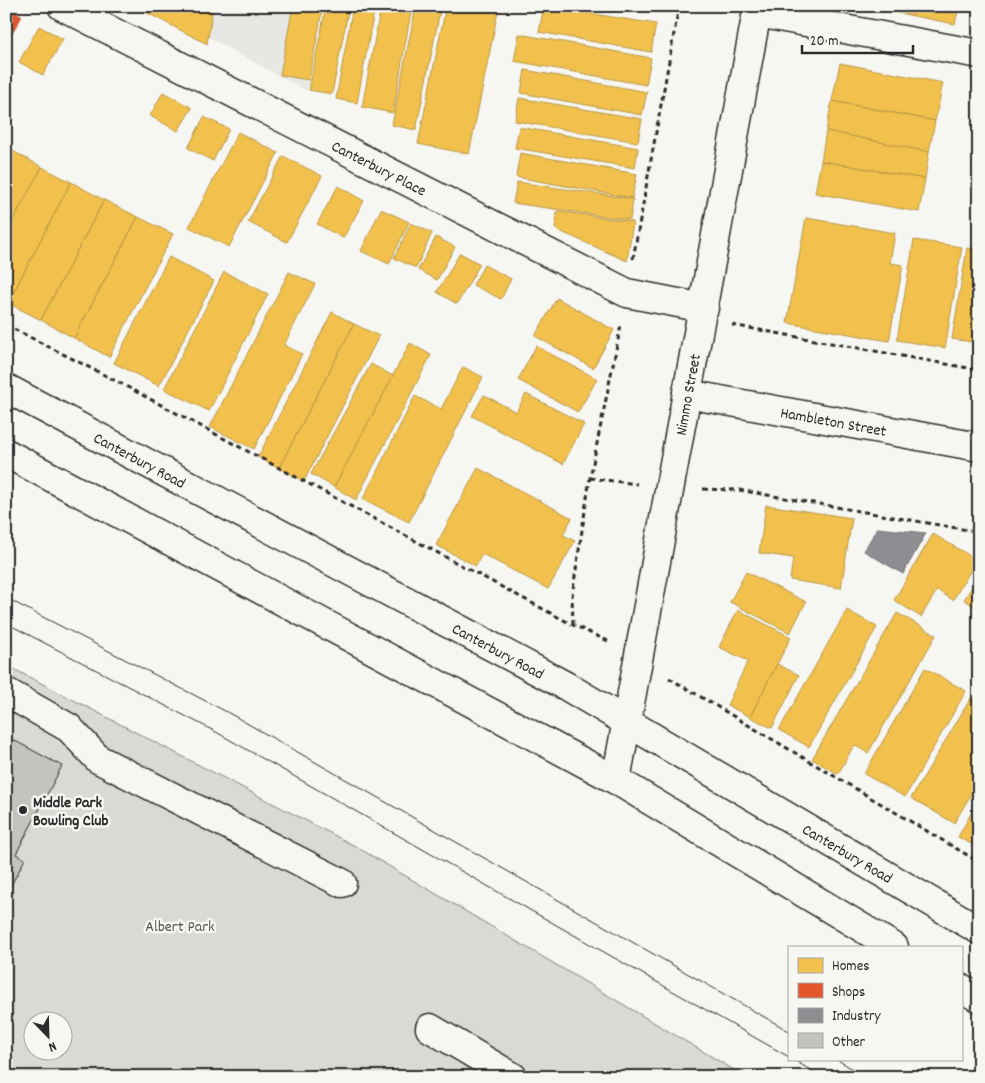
<svg xmlns="http://www.w3.org/2000/svg" width="985" height="1083" font-family="Dekko,sans-serif">
<style>
.built{fill:#e7e7e3}
.green{fill:#d9d9d5;stroke:#828280;fill-rule:evenodd}
.homes{fill:#f2c14e;stroke:#b69444}
.shops{fill:#e4572e;stroke:#ac4a2d}
.industry{fill:#8d8d92;stroke:#707073}
.building{fill:#c3c3c0;stroke:#2b2b2b}
.lines{fill:none;stroke-linecap:round;stroke-linejoin:round}
.minor-casing{stroke:#2b2b2b;stroke-width:31}
.major-casing{stroke:#2b2b2b;stroke-width:31}
.path{stroke:#2b2b2b;stroke-width:3;stroke-dasharray:5 4;stroke-linecap:butt}
.minor{stroke:#f6f6f2;stroke-width:28}
.major{stroke:#f6f6f2;stroke-width:28}
.tram{stroke:#2b2b2b;stroke-width:1}
.poi-dot{fill:#2b2b2b;stroke:#f6f6f2;stroke-width:2}
.labels{text-anchor:middle;stroke-width:5;stroke-linejoin:round;paint-order:stroke}
.street-label{font-size:16px;fill:#2b2b2b;stroke:#f6f6f2}
.poi-label{font-size:16px;font-weight:bold;fill:#2b2b2b;stroke:#f6f6f2;text-anchor:start}
.park-label{font-size:16px;fill:#565656;stroke:#f6f6f2}
</style>
<rect width="100%" height="100%" fill="#f6f6f2"/>
<filter id="ink" filterUnits="userSpaceOnUse"><feTurbulence type="fractalNoise" baseFrequency=".02" numOctaves="2"/><feDisplacementMap in="SourceGraphic" scale="10" xChannelSelector="R" yChannelSelector="G"/><feConvolveMatrix kernelMatrix="1 2 1 2 8 2 1 2 1" color-interpolation-filters="sRGB"/></filter>
<g filter="url(#ink)">
<polygon class="built" points="151,6 323,6 307,91"/>
<path class="green" d="M6 665 355 846 746 1077H6ZM32 1020H62V1050H32Z"/>
<g class="homes">
<polygon points="134,6 213,6 207,44"/>
<polygon points="293,6 323,6 309,80 280,75"/>
<polygon points="326,6 349,6 332,94 309,90"/>
<polygon points="353,6 375,6 357,103 336,99"/>
<polygon points="381,6 412,6 393,113 362,107"/>
<polygon points="416,6 441,6 416,130 392,125"/>
<polygon points="446,6 499,6 469,154 418,144"/>
<polygon points="544,6 656,24 651,52 539,32"/>
<polygon points="862,6 959,6 955,24"/>
<polygon points="39,26 63,39 43,75 19,62"/>
<polygon points="519,34 651,58 646,85 514,61"/>
<polygon points="840,63 943,83 935,121 832,101"/>
<polygon points="525,70 647,92 642,115 521,93"/>
<polygon points="163,92 192,108 178,131 150,116"/>
<polygon points="519,98 642,119 638,142 515,121"/>
<polygon points="832,101 935,121 929,152 826,131"/>
<polygon points="204,117 229,129 213,161 188,148"/>
<polygon points="519,127 638,148 635,168 515,148"/>
<polygon points="826,131 929,152 925,179 821,161"/>
<polygon points="238,132 278,153 229,247 189,227"/>
<polygon points="9,149 42,167 6,233 6,154"/>
<polygon points="520,153 637,174 632,198 516,177"/>
<polygon points="283,156 322,176 287,242 248,222"/>
<polygon points="821,161 925,179 919,212 815,193"/>
<polygon points="42,167 71,182 8,303 6,302 6,233"/>
<polygon points="71,182 104,200 41,320 8,303"/>
<polygon points="517,182 633,199 630,220 513,203"/>
<polygon points="338,186 364,201 343,238 317,224"/>
<polygon points="104,200 138,217 74,338 41,320"/>
<polygon points="381,209 409,222 389,264 361,251"/>
<polygon points="557,211 633,222 627,261 555,229"/>
<polygon points="138,217 173,234 109,357 74,338"/>
<polygon points="806,218 895,233 890,263 903,265 889,341 787,323"/>
<polygon points="411,223 432,233 416,268 394,258"/>
<polygon points="436,237 455,247 437,280 418,270"/>
<polygon points="914,240 962,247 945,348 897,340"/>
<polygon points="967,248 979,250 979,343 952,339"/>
<polygon points="460,253 480,264 457,304 437,292"/>
<polygon points="169,257 214,281 159,386 114,363"/>
<polygon points="484,265 511,279 501,299 473,285"/>
<polygon points="224,272 268,294 209,411 164,389"/>
<polygon points="289,272 315,284 284,345 302,354 254,449 210,427"/>
<polygon points="557,298 614,330 593,368 535,336"/>
<polygon points="332,312 354,324 279,468 258,457"/>
<polygon points="354,324 379,336 304,481 279,468"/>
<polygon points="410,343 431,355 356,500 334,487"/>
<polygon points="536,346 597,379 578,412 518,380"/>
<polygon points="371,364 393,376 334,487 311,474"/>
<polygon points="463,367 483,377 409,522 363,499 415,396 441,409"/>
<polygon points="526,394 584,424 563,464 472,416 484,395 516,412"/>
<polygon points="478,468 572,518 563,535 575,541 548,589 482,554 476,566 436,545"/>
<polygon points="766,505 852,518 841,588 790,580 793,558 759,553"/>
<polygon points="933,534 977,560 953,600 937,590 921,617 894,600"/>
<polygon points="746,572 806,602 790,633 730,602"/>
<polygon points="979,575 979,609 964,600"/>
<polygon points="738,610 791,637 750,717 727,705 748,661 719,647"/>
<polygon points="847,610 877,627 809,747 779,730"/>
<polygon points="897,613 936,635 868,753 854,745 838,774 812,759"/>
<polygon points="777,664 799,675 772,728 750,717"/>
<polygon points="925,668 966,691 905,797 864,774"/>
<polygon points="971,698 979,702 979,781 954,823 911,798"/>
<polygon points="979,799 979,848 958,837"/>
</g>
<polygon class="shops" points="6,7 22,16 6,44"/>
<polygon class="industry" points="877,528 926,533 903,574 864,551"/>
<polygon class="building" points="6,736 62,766 16,854 25,859 6,895"/>
<g class="lines">
<g class="minor-casing">
<g id="minor">
<path id="s1" d="M62 6 627 293 704 308"/>
<polyline points="757,13 979,54"/>
<path id="s2" d="M687 394 979 447"/>
<polyline points="6,692 69,728 98,759 342,883"/>
<path id="s3" d="M616 780 758 6"/>
<polyline points="430,1028 513,1077"/>
</g>
</g>
<g class="major-casing">
<g id="major">
<path id="s4" d="M6 388 566 686 979 930"/>
<polyline points="6,453 616,780 894,947"/>
<polyline points="961,988 979,998"/>
</g>
</g>
<g class="path">
<polyline points="633,259 679,6"/>
<polyline points="6,325 120,383 573,625 608,641"/>
<polyline points="732,325 979,370"/>
<polyline points="590,478 637,484"/>
<polyline points="703,489 739,490 979,532"/>
<polyline points="573,624 572,596 590,478 621,325"/>
<polyline points="669,678 979,862"/>
</g>
<use href="#minor" class="minor"/>
<use href="#major" class="major"/>
<g class="tram">
<polyline points="6,598 227,712 789,1031"/>
<polyline points="6,623 216,732 789,1057"/>
<polyline points="792,1059 822,1077"/>
<polyline points="836,1059 866,1077"/>
</g>
</g>
</g>
<circle class="poi-dot" cx="23" cy="810" r="5"/>
<g class="labels">
<g class="street-label">
<text dy="6" stroke="none"><textPath href="#s1" startOffset="356">Canterbury Place</textPath></text>
<text dy="6" stroke="none"><textPath href="#s3" startOffset="392">Nimmo Street</textPath></text>
<text dy="6" stroke="none"><textPath href="#s2" startOffset="149">Hambleton Street</textPath></text>
<text dy="6" stroke="none"><textPath href="#s4" startOffset="152">Canterbury Road</textPath></text>
<text dy="6" stroke="none"><textPath href="#s4" startOffset="558">Canterbury Road</textPath></text>
<text dy="6" stroke="none"><textPath href="#s4" startOffset="962">Canterbury Road</textPath></text>
</g>
<g class="poi-label">
<text x="33" y="807">Middle Park<tspan x="33" dy="18">Bowling Club</tspan></text>
</g>
<g class="park-label">
<text x="180" y="931">Albert Park</text>
</g>
</g>
<rect width="985" height="1083" fill="none" stroke="#f6f6f2" stroke-width="25"/>
<rect x="12" y="12" width="960" height="1058" fill="none" stroke="#2b2b2b" stroke-width="2" filter="url(#ink)"/>
<rect x="788" y="946" width="175" height="115" fill="#f6f6f2" stroke="#a5a5a2"/>
<rect x="798" y="958" width="25" height="15" fill="#f2c14e" stroke="#a5a5a2"/>
<text x="832" y="970" font-size="15" fill="#2b2b2b">Homes</text>
<rect x="798" y="983" width="25" height="15" fill="#e4572e" stroke="#a5a5a2"/>
<text x="832" y="996" font-size="15" fill="#2b2b2b">Shops</text>
<rect x="798" y="1008" width="25" height="15" fill="#8d8d92" stroke="#a5a5a2"/>
<text x="832" y="1020" font-size="15" fill="#2b2b2b">Industry</text>
<rect x="798" y="1033" width="25" height="15" fill="#c3c3c0" stroke="#a5a5a2"/>
<text x="832" y="1046" font-size="15" fill="#2b2b2b">Other</text>
<g transform="translate(48 1036) rotate(157)"><circle r="24" fill="#f6f6f2" stroke="#a5a5a2"/>
<path d="M0-4L9 19L0 12L-9 19Z" fill="#2b2b2b"/>
<text y="-8" font-size="14" font-weight="bold" text-anchor="middle" fill="#2b2b2b">N</text>
</g>
<path d="M802 45v8h111v-8" fill="none" stroke="#2b2b2b" stroke-width="2.5"/>
<text x="810" y="45" font-size="15" fill="#2b2b2b" stroke="#f6f6f2" stroke-width="4" paint-order="stroke">20 m</text>
</svg>
